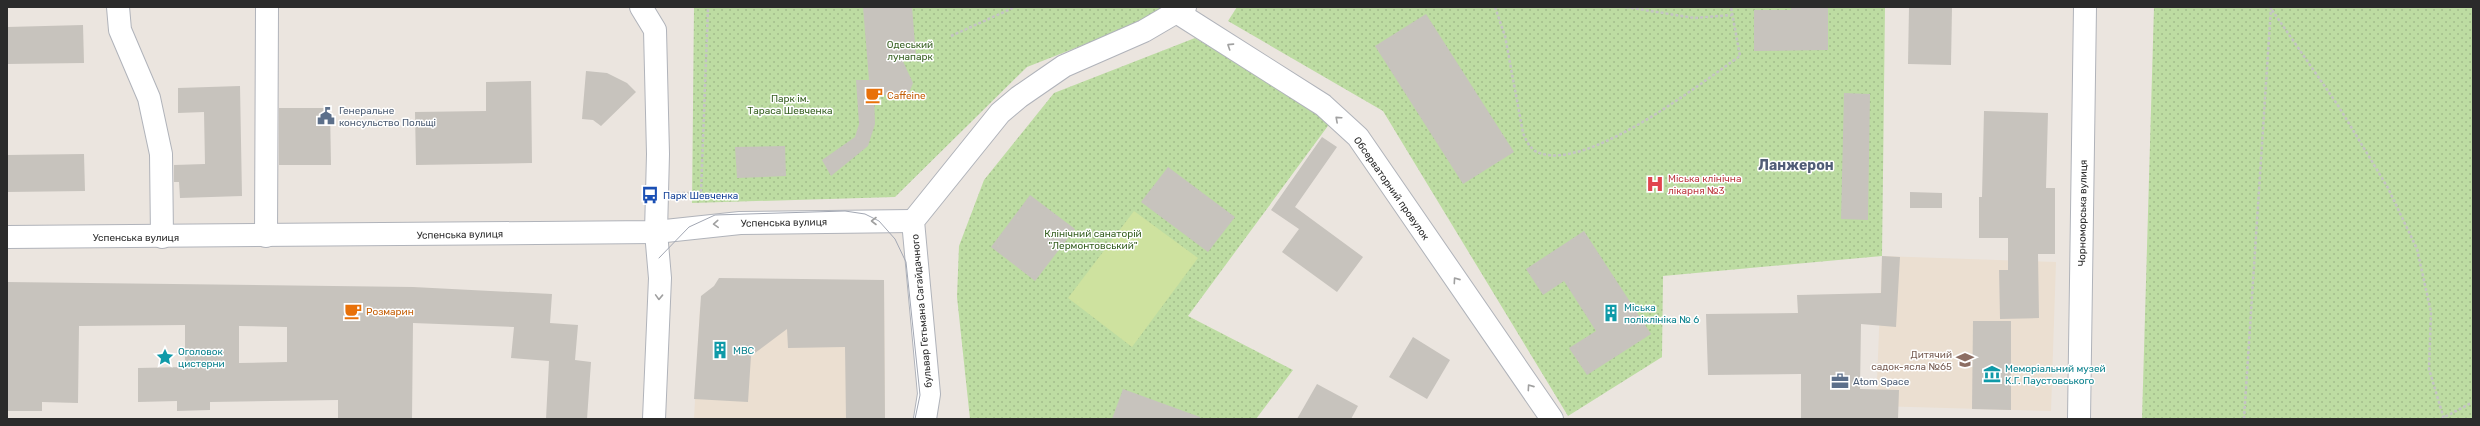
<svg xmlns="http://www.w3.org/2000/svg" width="2480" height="426" font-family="Rubik,sans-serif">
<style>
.education{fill:#ebdfd1}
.park{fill:url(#park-dots)}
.pitch{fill:#cee29f}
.building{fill:#c7c3bd;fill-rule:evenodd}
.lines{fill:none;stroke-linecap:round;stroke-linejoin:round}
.minor-casing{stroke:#b0b3ba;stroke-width:24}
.path{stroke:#c4c4c4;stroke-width:2.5;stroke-dasharray:3 2;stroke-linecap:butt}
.minor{stroke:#fff;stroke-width:22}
.tram{stroke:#a2a7b3;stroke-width:1}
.oneway{stroke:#a0a0a0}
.labels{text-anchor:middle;stroke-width:3;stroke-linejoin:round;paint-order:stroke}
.park-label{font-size:10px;fill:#386123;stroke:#fff}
.food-label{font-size:10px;fill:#c56008;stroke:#fff;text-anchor:start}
.service-label{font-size:10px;fill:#4e5e75;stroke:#fff;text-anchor:start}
.health-label{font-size:10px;fill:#be3a42;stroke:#fff;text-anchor:start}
.street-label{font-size:10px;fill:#2b2b2b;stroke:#fff}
.transit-label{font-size:10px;fill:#164399;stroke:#fff;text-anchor:start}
.culture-label{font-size:10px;fill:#0d838f;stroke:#fff;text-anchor:start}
.education-label{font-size:10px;fill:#785e54;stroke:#fff;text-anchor:end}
.district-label{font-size:14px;font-weight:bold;fill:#515d77;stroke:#fff}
</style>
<defs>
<pattern id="park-dots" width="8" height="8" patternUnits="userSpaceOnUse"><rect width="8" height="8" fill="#bddca2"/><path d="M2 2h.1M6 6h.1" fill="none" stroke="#a3bd8c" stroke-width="1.8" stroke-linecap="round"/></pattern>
</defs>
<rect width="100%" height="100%" fill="#ebe5df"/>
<g class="education">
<polygon points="1882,256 2056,262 2051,411 1876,406"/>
<polygon points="884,280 885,419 694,419 700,307"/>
</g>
<g class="park">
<polygon points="694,7 1167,7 1134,25 1027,67 895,197 692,203"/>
<polygon points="1237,7 1885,7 1882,256 1663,276 1662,357 1568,416 1383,111 1228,21"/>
<polygon points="2154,7 2473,7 2473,419 2142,419"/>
<polygon points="1195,38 1333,119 1188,316 1293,370 1256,419 970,419 957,297 959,246 984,180 1054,93"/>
</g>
<polygon class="pitch" points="1134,211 1198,258 1132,347 1068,298"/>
<g class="building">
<polygon points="863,7 912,7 916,56 901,57 913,83 909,93 900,98 874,93 875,124 868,146 831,176 822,160 855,137 859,124 856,80 869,80"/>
<polygon points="1791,7 1828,7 1828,50 1754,51 1754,10 1791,10"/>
<polygon points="1909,7 1952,7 1951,65 1908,64"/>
<polygon points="1426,14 1514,152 1463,184 1375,46"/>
<polygon points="83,25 84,63 7,64 7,27"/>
<polygon points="586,71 607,73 627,83 636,92 601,126 593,120 582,119"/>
<polygon points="531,81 532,163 416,165 415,112 486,111 486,82"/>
<polygon points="240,86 242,196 180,198 179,182 174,182 174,165 205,164 204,112 178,113 178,88"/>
<polygon points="1844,93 1870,94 1868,220 1841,219"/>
<polygon points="279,108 330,108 331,165 279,165"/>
<polygon points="1984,111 2048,113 2046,188 2055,188 2055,254 2038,254 2039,318 2000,319 1999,270 2008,270 2008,238 1979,238 1979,197 1982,197"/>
<polygon points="1322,137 1337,147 1295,207 1363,257 1337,292 1282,252 1299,229 1271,210"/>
<polygon points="785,146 786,176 737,178 735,147"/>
<polygon points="84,154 85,191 7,192 7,155"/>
<polygon points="1168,167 1235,217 1208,252 1141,202"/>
<polygon points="1910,192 1942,193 1942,208 1910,208"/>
<polygon points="1030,195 1075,229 1035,281 991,247"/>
<polygon points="1584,231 1651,334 1587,375 1569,348 1596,331 1564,281 1543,295 1526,269"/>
<polygon points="1882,256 1900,257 1896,327 1861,324 1860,389 1899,390 1898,419 1801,419 1801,374 1708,375 1706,314 1798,313 1797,295 1881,293"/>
<polygon points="719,278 884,280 885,419 846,419 845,347 788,348 787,329 751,356 748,402 694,399 701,296 714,286"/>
<path d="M7 282 413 287 552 294 550 323 578 325 575 360 591 362 587 419H546L549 361 511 358 514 327 413 323 412 419H338V400L210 402V410L177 411V401L138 402V368L185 367V325L79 326 78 403 42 402V411H7ZM239 326 287 327V362L239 363Z"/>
<polygon points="1973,321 2011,321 2011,410 1972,409"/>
<polygon points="1413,337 1450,360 1427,399 1389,377"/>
<polygon points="1317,384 1358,406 1351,419 1297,419"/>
<polygon points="1123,389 1200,417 1200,419 1112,419"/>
</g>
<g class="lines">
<g class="minor-casing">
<g id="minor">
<polyline points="118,7 120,30 149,98 161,154 162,237"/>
<polyline points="641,7 655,30 658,154 656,232 660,278 654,419"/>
<polyline points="1178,13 1323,105 1358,137 1552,419"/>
<polyline points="266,236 267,7"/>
<polyline points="7,237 656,232 740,223 913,221"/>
<polyline points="925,419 929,394 913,221 1000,113 1019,97 1064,66 1144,31 1185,7"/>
<polyline points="2079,419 2085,7"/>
</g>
</g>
<g class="path">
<path d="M1495 7 1505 36 1523 133C1526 140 1530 149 1537 152 1585 174 1701 83 1740 56L1731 7"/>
<polyline points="1626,7 1694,18 1732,15"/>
<polyline points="2272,10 2339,107 2388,188 2417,249 2431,312 2429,369 2444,419"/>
<polyline points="951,36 1015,7"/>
<polyline points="677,193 701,193 708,7"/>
<polyline points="2244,419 2271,7"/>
<polyline points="2441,419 2473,402"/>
</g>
<use href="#minor" class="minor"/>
<polyline class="tram" points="659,258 689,227 715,215 845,211 865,214 879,221 895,239 906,262 920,395 915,419"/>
</g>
<defs><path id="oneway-chevron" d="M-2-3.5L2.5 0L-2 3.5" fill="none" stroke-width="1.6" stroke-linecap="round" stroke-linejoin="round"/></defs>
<g class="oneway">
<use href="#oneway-chevron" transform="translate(1230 46) rotate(-147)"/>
<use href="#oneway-chevron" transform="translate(1338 119) rotate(-138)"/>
<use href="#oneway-chevron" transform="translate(874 221) rotate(-180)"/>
<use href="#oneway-chevron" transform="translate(716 224) rotate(176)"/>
<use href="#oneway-chevron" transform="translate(1456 280) rotate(-125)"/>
<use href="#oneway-chevron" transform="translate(659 297) rotate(92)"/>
<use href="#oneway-chevron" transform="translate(1530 387) rotate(-125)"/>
</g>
<defs>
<g id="cafe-bare" transform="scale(1.38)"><path d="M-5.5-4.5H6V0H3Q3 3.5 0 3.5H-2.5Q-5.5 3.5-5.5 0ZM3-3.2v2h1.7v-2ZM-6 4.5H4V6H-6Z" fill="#e8710a" stroke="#fff" stroke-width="2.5" paint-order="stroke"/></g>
<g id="civic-bare" transform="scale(1.38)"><path d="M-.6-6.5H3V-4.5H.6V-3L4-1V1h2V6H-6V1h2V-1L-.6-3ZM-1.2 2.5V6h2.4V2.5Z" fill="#5c6f8a" stroke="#fff" stroke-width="2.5" paint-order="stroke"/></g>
<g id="hospital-bare" transform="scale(1.38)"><path d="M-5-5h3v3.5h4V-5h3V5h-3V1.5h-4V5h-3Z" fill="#e0444e" stroke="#fff" stroke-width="2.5" paint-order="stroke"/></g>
<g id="bus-bare" transform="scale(1.38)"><path d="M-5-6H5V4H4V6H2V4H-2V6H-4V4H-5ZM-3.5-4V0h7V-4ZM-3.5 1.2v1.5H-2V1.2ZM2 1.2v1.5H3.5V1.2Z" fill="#1a4fb4" stroke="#fff" stroke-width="2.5" paint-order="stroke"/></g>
<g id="building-bare" transform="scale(1.38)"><path d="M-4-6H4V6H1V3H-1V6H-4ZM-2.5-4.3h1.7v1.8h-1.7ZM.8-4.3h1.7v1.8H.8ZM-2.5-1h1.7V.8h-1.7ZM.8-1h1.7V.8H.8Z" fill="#0f9aa8" stroke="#fff" stroke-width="2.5" paint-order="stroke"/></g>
<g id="sight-bare" transform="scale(1.38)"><path d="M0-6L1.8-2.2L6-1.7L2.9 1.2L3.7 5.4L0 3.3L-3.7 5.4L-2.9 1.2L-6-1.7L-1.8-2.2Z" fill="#0f9aa8" stroke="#fff" stroke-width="2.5" paint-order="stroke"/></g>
<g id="school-bare" transform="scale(1.38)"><path d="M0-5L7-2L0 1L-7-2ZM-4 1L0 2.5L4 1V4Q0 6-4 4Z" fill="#8d6e63" stroke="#fff" stroke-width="2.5" paint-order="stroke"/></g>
<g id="museum-bare" transform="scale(1.38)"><path d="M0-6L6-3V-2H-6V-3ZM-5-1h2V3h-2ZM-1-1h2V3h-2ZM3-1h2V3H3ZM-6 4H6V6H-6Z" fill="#0f9aa8" stroke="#fff" stroke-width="2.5" paint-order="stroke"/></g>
<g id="office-bare" transform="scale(1.38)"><path d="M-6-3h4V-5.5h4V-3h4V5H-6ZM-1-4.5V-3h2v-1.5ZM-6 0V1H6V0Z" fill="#5c6f8a" stroke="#fff" stroke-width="2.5" paint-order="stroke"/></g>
</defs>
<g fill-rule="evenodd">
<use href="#cafe-bare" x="874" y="95"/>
<use href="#civic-bare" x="326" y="116"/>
<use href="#hospital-bare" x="1655" y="184"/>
<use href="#bus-bare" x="650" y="195"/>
<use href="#cafe-bare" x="353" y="311"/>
<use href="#building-bare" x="1611" y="313"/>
<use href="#building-bare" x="720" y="350"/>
<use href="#sight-bare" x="165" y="357"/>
<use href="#school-bare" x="1965" y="360"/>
<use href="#museum-bare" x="1992" y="374"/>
<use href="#office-bare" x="1840" y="381"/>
</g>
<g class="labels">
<g class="park-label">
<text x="910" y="48">Одеський<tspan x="910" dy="12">лунапарк</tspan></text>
<text x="790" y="102">Парк ім.<tspan x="790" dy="12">Тараса Шевченка</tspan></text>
<text x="1093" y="237">Клінічний санаторій<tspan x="1093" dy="12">"Лермонтовський"</tspan></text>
</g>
<g class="food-label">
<text x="887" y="99">Caffeine</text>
<text x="366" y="315">Розмарин</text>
</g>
<g class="service-label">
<text x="339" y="114">Генеральне<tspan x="339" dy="12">консульство Польщі</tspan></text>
<text x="1853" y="385">Atom Space</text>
</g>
<g class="health-label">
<text x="1668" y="182">Міська клінічна<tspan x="1668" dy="12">лікарня №3</tspan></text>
</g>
<g class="street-label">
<text transform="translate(1392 188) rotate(55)" y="4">Обсерваторний провулок</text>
<text transform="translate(2082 213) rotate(-89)" y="4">Чорноморська вулиця</text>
<text transform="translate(784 222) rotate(-1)" y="4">Успенська вулиця</text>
<text transform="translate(460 234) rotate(-1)" y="4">Успенська вулиця</text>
<text x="136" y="241">Успенська вулиця</text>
<text transform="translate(921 311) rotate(-95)" y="4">бульвар Гетьмана Сагайдачного</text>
</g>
<g class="transit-label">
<text x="663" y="199">Парк Шевченка</text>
</g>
<g class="culture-label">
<text x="1624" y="311">Міська<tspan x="1624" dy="12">поліклініка № 6</tspan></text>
<text x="733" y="354">МВС</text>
<text x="178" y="355">Оголовок<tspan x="178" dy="12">цистерни</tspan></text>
<text x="2005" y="372">Меморіальний музей<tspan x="2005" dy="12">К.Г. Паустовського</tspan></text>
</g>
<g class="education-label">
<text x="1952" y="358">Дитячий<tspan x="1952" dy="12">садок-ясла №65</tspan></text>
</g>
<g class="district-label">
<text x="1796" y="170">Ланжерон</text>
</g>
</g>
<rect width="2480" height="426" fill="none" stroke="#2b2b2b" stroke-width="16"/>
</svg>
